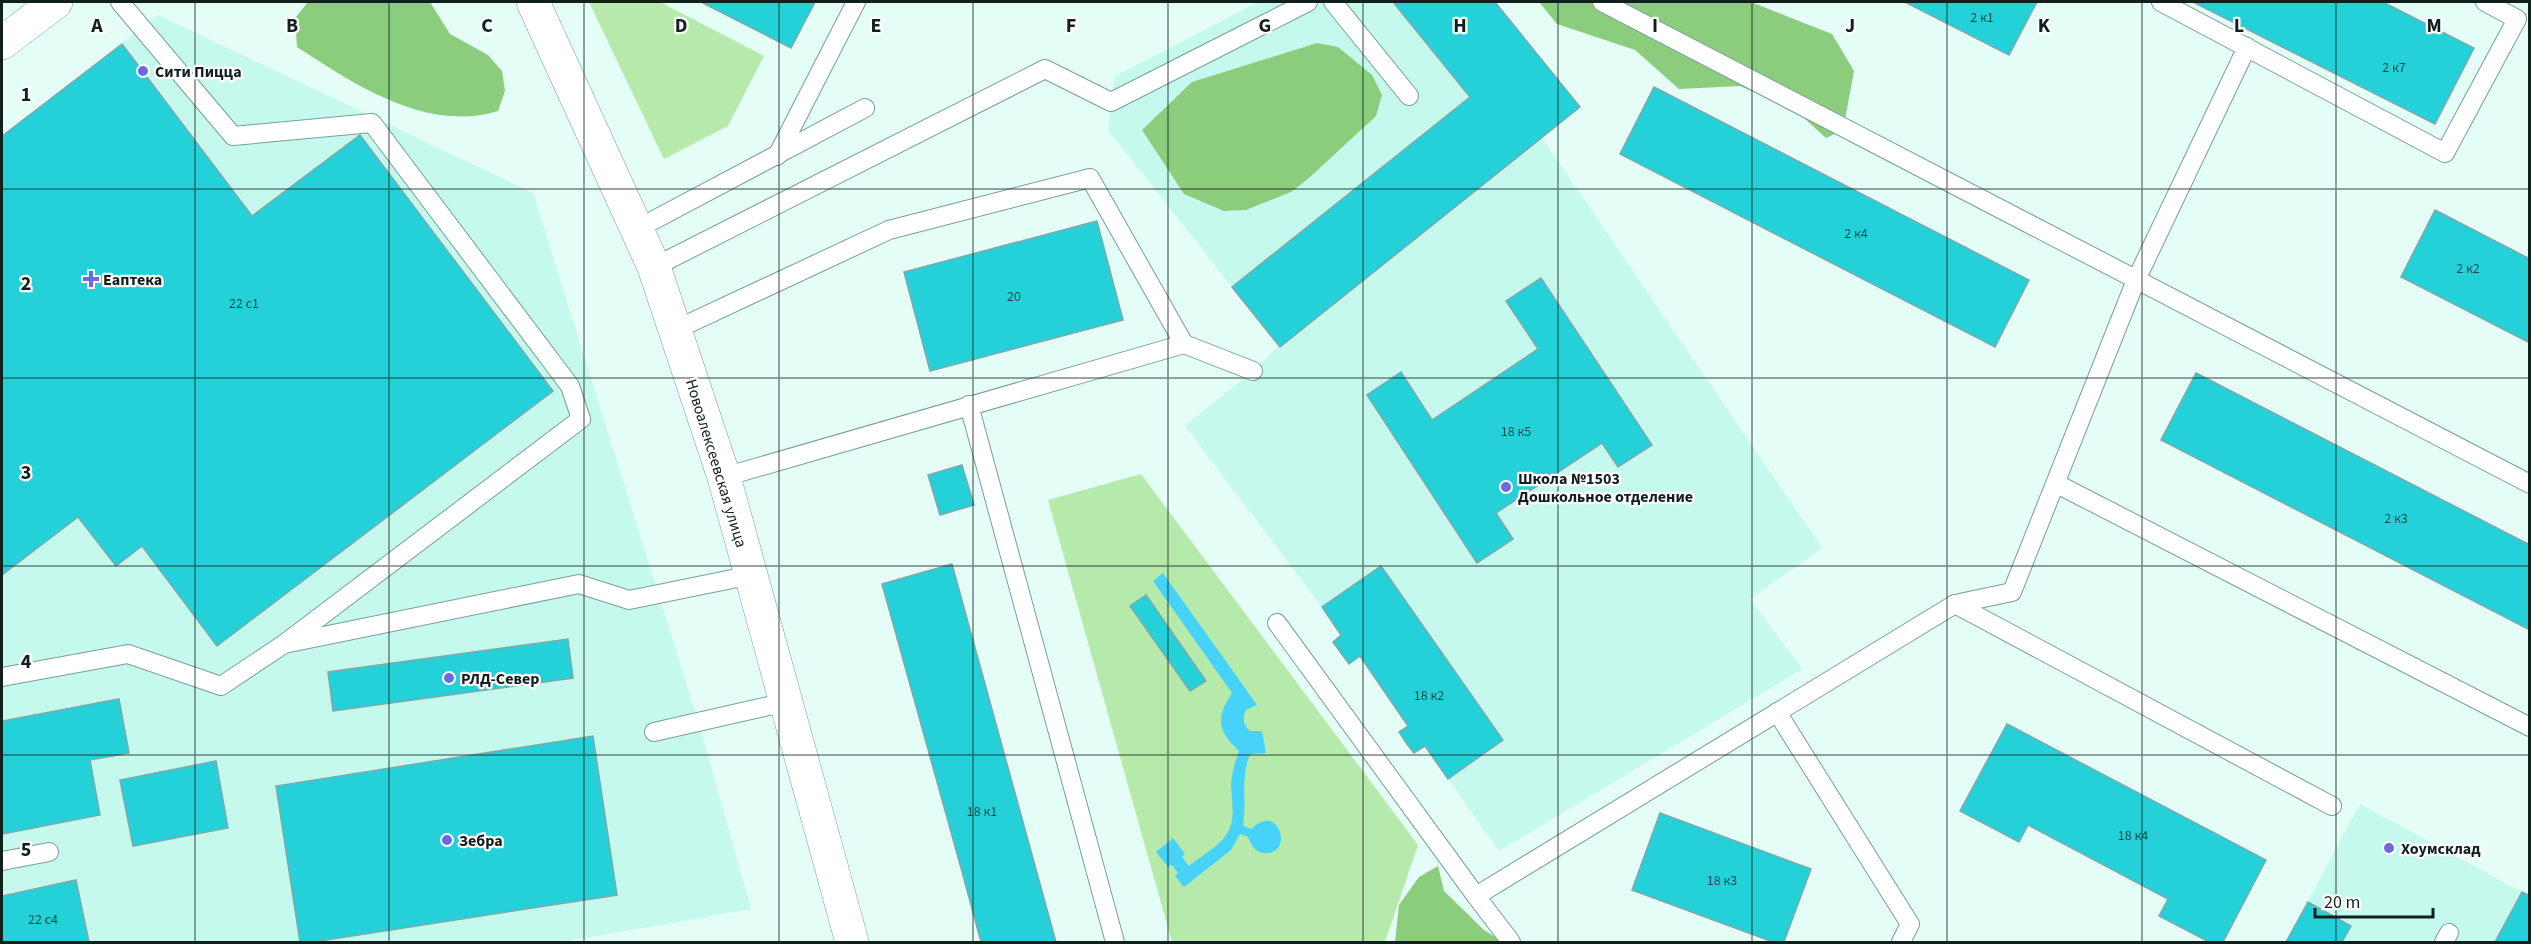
<svg xmlns="http://www.w3.org/2000/svg" width="2531" height="944" font-family="'Source Sans 3',sans-serif">
<style>
.built{fill:#c5f9ee}
.green{fill:#b6eaaa}
.forest{fill:#8ccd7d}
.water{fill:#47d2f9}
.building{fill:#25d1d9;stroke:#7fa8aa;stroke-width:1.5}
.lines{fill:none;stroke-linecap:round;stroke-linejoin:round}
.service-casing{stroke:#789f97;stroke-width:20}
.tertiary-casing{stroke:#789f97;stroke-width:34}
.service{stroke:#fff;stroke-width:18}
.tertiary{stroke:#fff;stroke-width:33}
.grid{fill:none;stroke:#11201d;stroke-width:1.5;stroke-opacity:0.55}
.poi-dot{fill:#6b68e1;stroke:#fff;stroke-width:2}
.labels{text-anchor:middle;stroke-width:4.5;stroke-linejoin:round;paint-order:stroke}
.number-label{font-size:14px;fill:#164c4c}
.poi-label{font-size:16px;font-weight:bold;fill:#11201d;stroke:#fff;text-anchor:start}
.street-label{font-size:16px;fill:#11201d;stroke:#fff}
.grid-label{font-size:20px;text-anchor:middle;font-weight:bold;fill:#11201d;stroke:#fff;stroke-width:4.5;stroke-linejoin:round;paint-order:stroke}
</style>
<rect width="100%" height="100%" fill="#e5fdf7"/>
<g class="built">
<polygon points="1258,2 1495,2 1580,107 1542,138 1822,548 1750,599 1802,669 1499,851 1448,779 1503,740 1381,566 1322,607 1185,426 1253,371 1279,346 1108,130 1114,77"/>
<polygon points="158,15 533,193 698,721 751,909 563,942 2,942 2,136"/>
<polygon points="2360,804 2529,896 2529,942 2286,942"/>
</g>
<g class="green">
<polygon points="589,2 660,2 764,56 728,126 664,159"/>
<polygon points="1141,474 1418,845 1385,942 1172,942 1048,500"/>
</g>
<g class="forest">
<path d="M308 2H430L450 34 488 55 502 71 505 91 498 111C426 133 354 84 297 47L295 18Z"/>
<polygon points="1539,2 1751,2 1832,34 1854,71 1843,130 1826,138 1795,110 1740,86 1679,89 1635,50 1557,24"/>
<polygon points="1317,43 1338,47 1372,75 1382,95 1376,116 1309,178 1291,192 1246,210 1224,211 1184,194 1142,130 1192,82"/>
<polygon points="1438,866 1444,891 1484,930 1503,942 1395,942 1399,905 1419,877"/>
</g>
<path class="water" d="M1163 573 1257 705 1246 710C1242 719 1243 724 1250 731H1262L1266 753 1250 754C1240 780 1247 799 1243 826L1251 829C1280 800 1295 857 1263 853 1254 852 1251 844 1248 837L1240 834 1231 850 1184 887 1175 876 1178 873 1172 865 1168 867 1156 852 1173 838 1185 854 1182 857 1189 866C1200 857 1214 849 1223 839 1238 822 1231 803 1231 784 1232 772 1235 762 1239 751 1217 731 1216 717 1232 693L1153 581Z"/>
<g class="building">
<polygon points="701,2 815,2 791,48"/>
<polygon points="1393,2 1495,2 1580,107 1280,347 1232,287 1470,97"/>
<polygon points="1905,2 2037,2 2009,55"/>
<polygon points="2193,2 2383,2 2474,48 2435,124"/>
<polygon points="122,44 252,216 360,135 553,391 217,646 142,546 116,566 78,517 2,575 2,136"/>
<polygon points="1654,87 2029,280 1995,347 1620,154"/>
<polygon points="2435,210 2530,259 2530,343 2401,277"/>
<polygon points="1097,221 1123,320 930,371 904,272"/>
<polygon points="1541,278 1652,445 1618,467 1602,443 1496,513 1513,539 1477,563 1367,395 1401,372 1432,420 1538,349 1506,301"/>
<polygon points="2196,373 2530,545 2530,630 2161,440"/>
<polygon points="962,465 974,505 940,515 928,475"/>
<polygon points="952,564 1056,942 981,942 961,868 882,584"/>
<polygon points="1381,566 1503,740 1448,779 1425,746 1414,753 1407,744 1399,732 1408,726 1360,656 1349,664 1333,642 1341,635 1322,607"/>
<polygon points="1146,595 1206,681 1190,691 1130,606"/>
<polygon points="568,639 573,678 333,711 328,672"/>
<polygon points="119,699 129,753 90,760 100,815 2,834 2,721"/>
<polygon points="2007,724 2266,860 2223,942 2209,942 2159,916 2168,899 2028,825 2019,842 1960,811"/>
<polygon points="593,736 617,895 313,942 300,942 276,786"/>
<polygon points="216,761 228,828 133,846 120,780"/>
<polygon points="1660,813 1811,869 1784,942 1773,942 1632,890"/>
<polygon points="76,880 89,942 2,942 2,896"/>
<polygon points="2522,892 2530,896 2530,942 2495,942"/>
<polygon points="2308,902 2351,926 2342,942 2286,942"/>
</g>
<g class="lines">
<g class="service-casing">
<g id="service">
<polyline points="120,2 233,136 372,123 570,386 581,419 284,644"/>
<polyline points="1333,2 1409,96"/>
<polyline points="1602,2 2530,484"/>
<polyline points="2161,2 2445,153 2517,19 2485,2"/>
<polyline points="777,156 856,2"/>
<polyline points="637,229 865,108"/>
<polyline points="654,267 1045,69 1111,102 1308,2"/>
<polyline points="675,330 889,230 1090,178 1184,344 724,477"/>
<polyline points="1184,344 1253,371"/>
<polyline points="969,405 1115,942"/>
<polyline points="2057,484 2530,727"/>
<polyline points="1955,604 2332,806"/>
<polyline points="1277,623 1476,896 1955,604 2012,592 2136,280 2247,47"/>
<polyline points="2,677 128,654 221,686 284,644 579,584 629,600 752,575"/>
<polyline points="1777,712 1910,924 1901,942"/>
<polyline points="654,732 786,702"/>
<polyline points="2,861 49,852"/>
<polyline points="1476,896 1511,942"/>
<polyline points="2444,942 2449,933"/>
</g>
</g>
<g class="tertiary-casing">
<g id="tertiary">
<polyline points="533,2 654,267 724,477 852,942"/>
<polyline points="2,43 56,2"/>
</g>
</g>
<use href="#service" class="service"/>
<use href="#tertiary" class="tertiary"/>
</g>
<path class="grid" d="M195 2V942M389 2V942M584 2V942M779 2V942M973 2V942M1168 2V942M1363 2V942M1558 2V942M1752 2V942M1947 2V942M2142 2V942M2336 2V942M2 189H2530M2 378H2530M2 566H2530M2 755H2530"/>
<g class="poi-dot">
<circle cx="143" cy="71" r="6"/>
<path d="M88 270h6v6h6v6h-6v6h-6v-6h-6v-6h6z"/>
<circle cx="1506" cy="487" r="6"/>
<circle cx="449" cy="678" r="6"/>
<circle cx="447" cy="840" r="6"/>
<circle cx="2389" cy="848" r="6"/>
</g>
<g class="labels">
<g class="number-label">
<text x="1982" y="22">2 к1</text>
<text x="2394" y="72">2 к7</text>
<text x="1856" y="238">2 к4</text>
<text x="2468" y="273">2 к2</text>
<text x="1014" y="301">20</text>
<text x="244" y="308">22 с1</text>
<text x="1516" y="436">18 к5</text>
<text x="2396" y="523">2 к3</text>
<text x="1429" y="700">18 к2</text>
<text x="982" y="816">18 к1</text>
<text x="2133" y="840">18 к4</text>
<text x="1722" y="885">18 к3</text>
<text x="43" y="924">22 с4</text>
</g>
<g class="poi-label">
<text x="155" y="77">Сити Пицца</text>
<text x="103" y="285">Еаптека</text>
<text x="1518" y="484">Школа №1503<tspan x="1518" dy="18">Дошкольное отделение</tspan></text>
<text x="461" y="684">РЛД-Север</text>
<text x="459" y="846">Зебра</text>
<text x="2401" y="854">Хоумсклад</text>
</g>
<g class="street-label">
<text transform="translate(717 463) rotate(73)" y="6">Новоалексеевская улица</text>
</g>
</g>
<g class="grid-label">
<text x="97" y="32">A</text>
<text x="292" y="32">B</text>
<text x="487" y="32">C</text>
<text x="681" y="32">D</text>
<text x="876" y="32">E</text>
<text x="1071" y="32">F</text>
<text x="1265" y="32">G</text>
<text x="1460" y="32">H</text>
<text x="1655" y="32">I</text>
<text x="1850" y="32">J</text>
<text x="2044" y="32">K</text>
<text x="2239" y="32">L</text>
<text x="2434" y="32">M</text>
<text x="26" y="101">1</text>
<text x="26" y="290">2</text>
<text x="26" y="479">3</text>
<text x="26" y="668">4</text>
<text x="26" y="856">5</text>
</g>
<rect width="2531" height="944" fill="none" stroke="#11201d" stroke-width="6"/>
<path d="M2315 908v9h118v-9" fill="none" stroke="#11201d" stroke-width="3"/>
<text x="2324" y="908" font-size="18" fill="#11201d" stroke="#ffffff" stroke-width="4.5" paint-order="stroke">20 m</text>
</svg>
